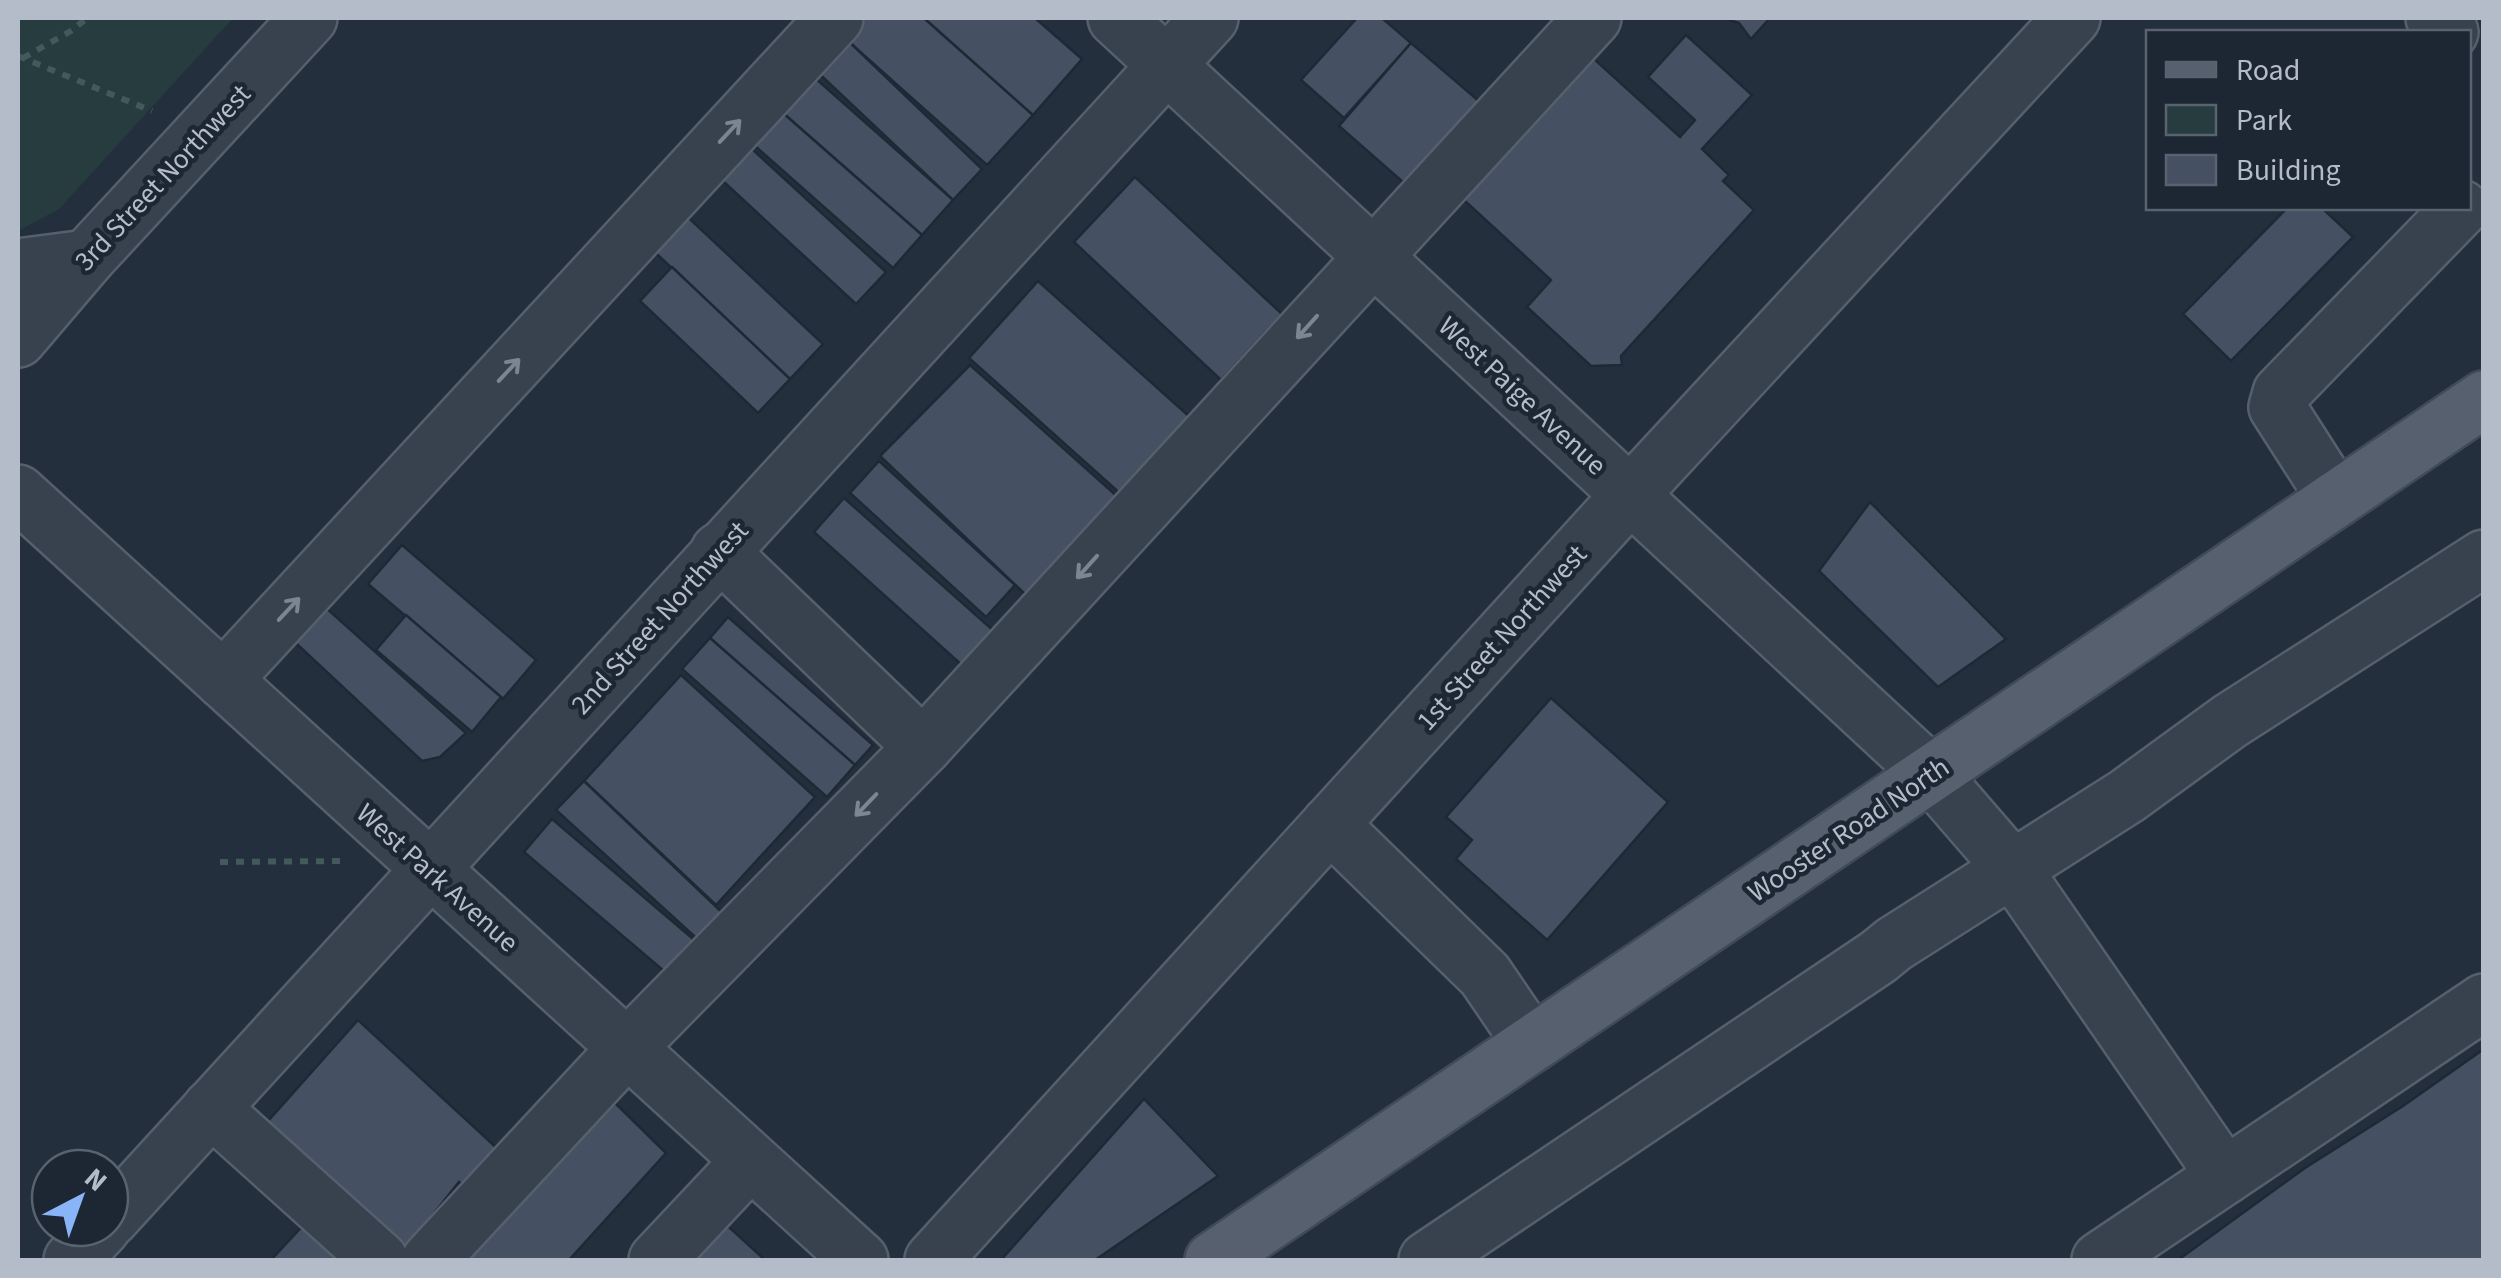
<svg xmlns="http://www.w3.org/2000/svg" width="2501" height="1278" font-family="'Source Sans 3',sans-serif">
<style>
.green{fill:#263c3f}
.building{fill:#455162;stroke:#1f2835;stroke-width:2.5}
.lines{fill:none;stroke-linecap:round;stroke-linejoin:round}
.minor-casing{stroke:#565f6c;stroke-width:60}
.major-casing{stroke:#414a57;stroke-width:60}
.path{stroke:#44595c;stroke-width:6;stroke-dasharray:8 8;stroke-linecap:butt}
.minor{stroke:#38414e;stroke-width:55}
.major{stroke:#56606e;stroke-width:55}
.oneway{stroke:#7c8592}
.labels{text-anchor:middle;stroke-width:9;stroke-linejoin:round;paint-order:stroke}
.street-label{font-size:28px;fill:#b4bcc9;stroke:#1d2633}
</style>
<rect width="100%" height="100%" fill="#242f3e"/>
<polygon class="green" points="18,18 233,18 59,209 18,231"/>
<g class="building">
<polygon points="853,18 924,18 1033,115 987,165 839,33"/>
<polygon points="924,18 1035,18 1082,59 1033,115"/>
<polygon points="1357,18 1382,18 1411,43 1344,118 1301,80"/>
<polygon points="1723,18 1770,18 1751,39 1739,23"/>
<polygon points="841,34 982,169 953,200 811,66"/>
<polygon points="1686,35 1752,95 1702,149 1729,175 1723,181 1754,210 1621,356 1622,365 1591,366 1527,307 1551,280 1453,190 1582,48 1680,137 1695,120 1648,77"/>
<polygon points="1411,43 1480,102 1404,183 1339,126"/>
<polygon points="806,70 953,200 922,235 775,106"/>
<polygon points="775,106 922,235 893,268 746,138"/>
<polygon points="740,138 886,272 856,304 711,170"/>
<polygon points="1135,177 1282,314 1221,380 1074,242"/>
<polygon points="676,206 823,344 790,379 643,241"/>
<polygon points="2287,208 2322,208 2353,237 2231,361 2183,314"/>
<polygon points="672,267 790,379 758,413 640,301"/>
<polygon points="1038,281 1191,418 1123,496 969,358"/>
<polygon points="970,365 1119,498 1027,596 880,456"/>
<polygon points="879,461 1015,585 986,617 850,493"/>
<polygon points="844,498 995,632 964,667 814,532"/>
<polygon points="1870,502 2006,639 1938,687 1819,571"/>
<polygon points="402,545 536,660 503,699 368,584"/>
<polygon points="315,598 466,733 440,757 422,761 284,632"/>
<polygon points="406,615 501,697 472,732 376,650"/>
<polygon points="728,617 873,745 855,765 710,638"/>
<polygon points="710,638 855,765 827,797 682,669"/>
<polygon points="681,675 815,797 716,905 584,781"/>
<polygon points="1551,698 1668,802 1547,940 1456,859 1472,840 1446,817"/>
<polygon points="584,781 729,919 705,946 556,810"/>
<polygon points="552,819 699,944 671,977 524,852"/>
<polygon points="358,1020 500,1151 470,1190 459,1182 427,1222 425,1238 404,1253 261,1129"/>
<polygon points="2484,1049 2484,1260 2178,1260 2305,1168 2403,1106"/>
<polygon points="610,1098 666,1153 569,1260 459,1260"/>
<polygon points="1144,1099 1218,1176 1095,1260 1001,1260"/>
<polygon points="310,1218 360,1260 271,1260"/>
<polygon points="719,1218 765,1260 680,1260"/>
</g>
<g class="lines">
<g class="minor-casing">
<g id="minor">
<polyline points="1116,18 1930,773 2012,868 2225,1176"/>
<polyline points="2434,18 2450,32"/>
<polyline points="18,267 87,258"/>
<polyline points="18,339 87,258 309,18"/>
<polyline points="18,493 860,1260"/>
<polyline points="2336,499 2277,407 2281,393 2461,208"/>
<polyline points="719,551 923,747"/>
<polyline points="223,680 835,18"/>
<polyline points="1330,824 1485,975 1532,1044"/>
<polyline points="211,1108 380,1260"/>
<polyline points="110,1219 1210,18"/>
<polyline points="72,1260 102,1228"/>
<polyline points="430,1260 627,1048 923,747 1593,18"/>
<polyline points="657,1260 750,1161"/>
<polyline points="933,1260 1631,494 2072,18"/>
<polyline points="1427,1260 1878,957 1894,944 2127,796 2230,721 2484,558"/>
<polyline points="2100,1260 2484,1002"/>
</g>
</g>
<g class="major-casing">
<polyline id="major" points="1213,1260 2484,399"/>
</g>
<g class="path">
<polyline points="18,56 152,111"/>
<polyline points="23,58 71,31 87,18"/>
<polyline points="220,862 347,861"/>
</g>
<use href="#minor" class="minor"/>
<use href="#major" class="major"/>
</g>
<defs><path id="oneway-shaft" d="M-6 0H5M1.5-3L5.5 0L1.5 3" fill="none" stroke-width="1.6" stroke-linecap="round" stroke-linejoin="round" transform="scale(2.5)"/></defs>
<g class="oneway">
<use href="#oneway-shaft" transform="translate(730 131) rotate(-47)"/>
<use href="#oneway-shaft" transform="translate(1307 327) rotate(132)"/>
<use href="#oneway-shaft" transform="translate(509 370) rotate(-47)"/>
<use href="#oneway-shaft" transform="translate(1087 567) rotate(132)"/>
<use href="#oneway-shaft" transform="translate(289 609) rotate(-47)"/>
<use href="#oneway-shaft" transform="translate(866 805) rotate(134)"/>
</g>
<g class="labels">
<g class="street-label">
<text transform="translate(162 177) rotate(-47)" y="10">3rd Street Northwest</text>
<text transform="translate(1523 395) rotate(43)" y="10">West Paige Avenue</text>
<text transform="translate(659 617) rotate(-48)" y="10">2nd Street Northwest</text>
<text transform="translate(1501 637) rotate(-48)" y="10">1st Street Northwest</text>
<text transform="translate(1848 829) rotate(-34)" y="10">Wooster Road North</text>
<text transform="translate(438 877) rotate(42)" y="10">West Park Avenue</text>
</g>
</g>
<rect width="2501" height="1278" fill="none" stroke="#b4bcc9" stroke-width="40"/>
<rect x="2146" y="30" width="325" height="180" fill="#1d2633" stroke="#59626f" stroke-width="2.5"/>
<rect x="2166" y="62" width="50" height="15" fill="#56606e" stroke="#59626f" stroke-width="2.5"/>
<text x="2236" y="80" font-size="30" fill="#b4bcc9">Road</text>
<rect x="2166" y="105" width="50" height="30" fill="#263c3f" stroke="#59626f" stroke-width="2.5"/>
<text x="2236" y="130" font-size="30" fill="#b4bcc9">Park</text>
<rect x="2166" y="155" width="50" height="30" fill="#455162" stroke="#59626f" stroke-width="2.5"/>
<text x="2236" y="180" font-size="30" fill="#b4bcc9">Building</text>
<g transform="translate(80 1198) rotate(41)"><circle r="48" fill="#1d2633" stroke="#59626f" stroke-width="2.5"/>
<path d="M0-8L18 38L0 25L-18 38Z" fill="#8ab4f8"/>
<text y="-15" font-size="28" font-weight="bold" text-anchor="middle" fill="#b4bcc9">N</text>
</g>
</svg>
